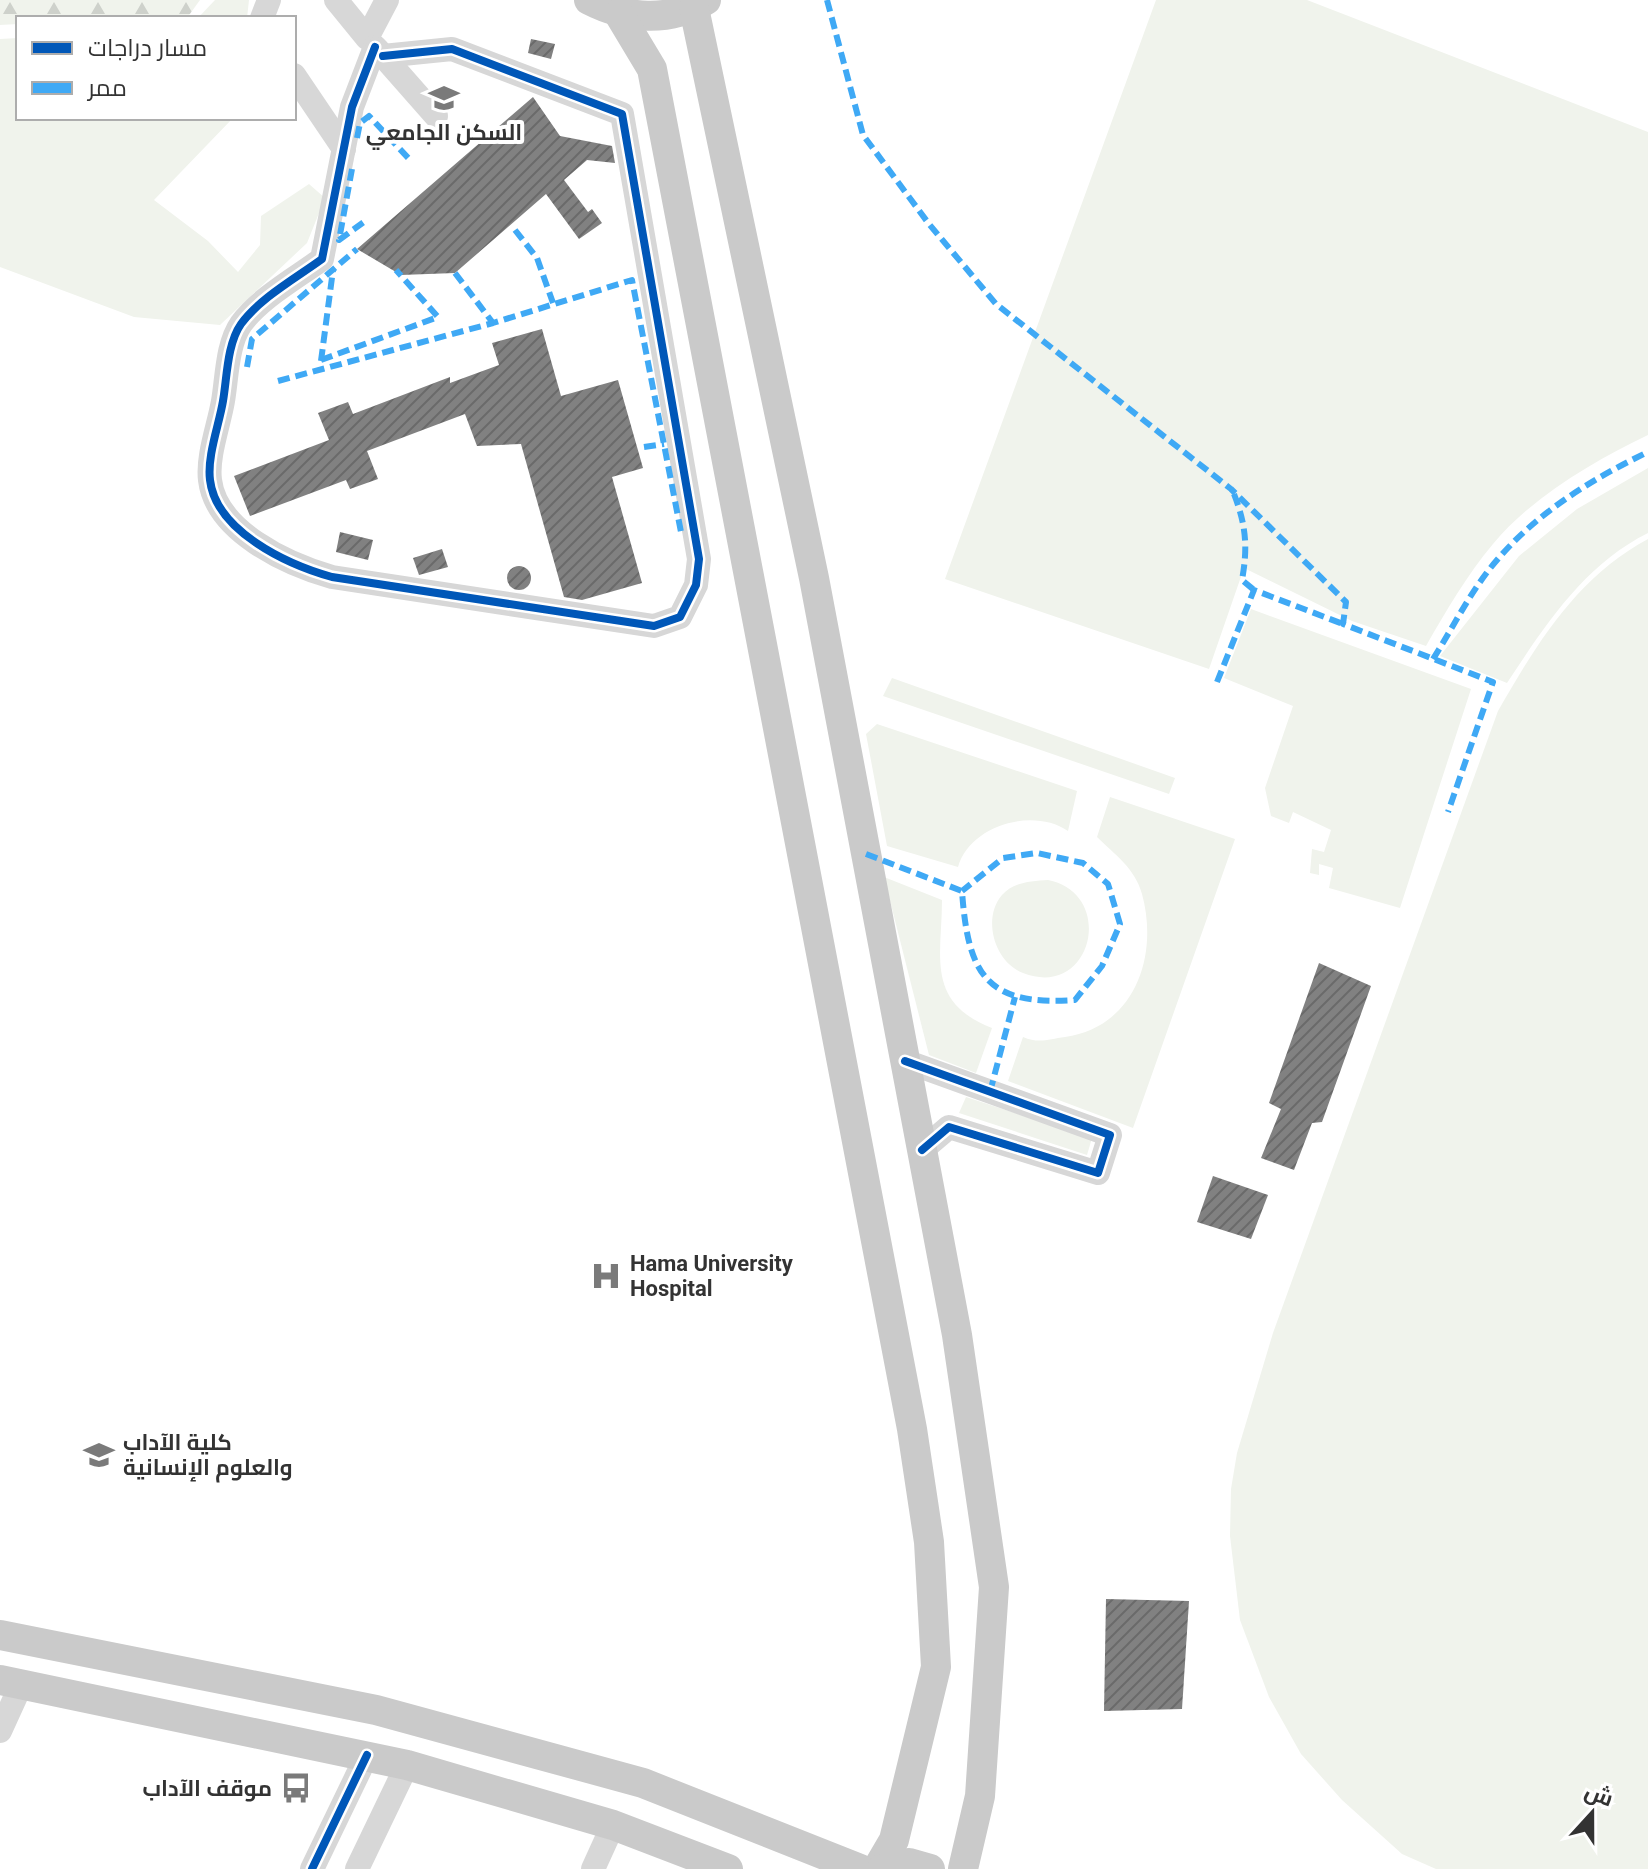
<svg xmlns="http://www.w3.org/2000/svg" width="1648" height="1869" font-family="Roboto,Cairo,sans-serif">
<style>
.green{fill:#f0f3ec}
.forest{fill:url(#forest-firs)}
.building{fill:url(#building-hatch)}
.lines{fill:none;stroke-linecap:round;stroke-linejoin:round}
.minor{stroke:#d7d7d7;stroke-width:24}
.major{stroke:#cacaca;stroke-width:30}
.quiet{stroke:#3fa9f5;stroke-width:6;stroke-dasharray:12 6;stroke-linecap:butt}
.cycleway-casing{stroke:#fff;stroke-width:13}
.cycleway{stroke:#0057b8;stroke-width:8}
.labels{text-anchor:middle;stroke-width:8;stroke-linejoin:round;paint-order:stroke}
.poi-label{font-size:22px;font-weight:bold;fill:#333;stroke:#fff;text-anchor:start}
</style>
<defs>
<pattern id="forest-firs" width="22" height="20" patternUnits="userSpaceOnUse" patternTransform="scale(2)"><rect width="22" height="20" fill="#f0f3ec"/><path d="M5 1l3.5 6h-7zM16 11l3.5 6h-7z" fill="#ced1cb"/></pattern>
<pattern id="building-hatch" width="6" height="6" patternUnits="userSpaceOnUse" patternTransform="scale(2)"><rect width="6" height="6" fill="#818181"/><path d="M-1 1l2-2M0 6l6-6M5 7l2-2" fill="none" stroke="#6a6a6a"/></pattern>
</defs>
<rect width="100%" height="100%" fill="#fff"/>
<g class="green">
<polygon points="215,0 249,0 247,18 198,18"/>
<path d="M1156 0H1307L1648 132V435C1594 461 1532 497 1493 544 1467 575 1446 611 1426 646L1352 621 1244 568 1209 669 945 579Z"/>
<polygon points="18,38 18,118 233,118 154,200 208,241 238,272 260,245 261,216 309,184 325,198 307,243 220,325 134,317 0,267 0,39"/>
<path d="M1648 468V533C1584 565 1546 624 1507 683L1440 656 1519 556 1577 509Z"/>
<path d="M1648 539V1869H1436L1402 1854 1342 1800 1301 1754 1269 1697 1240 1620 1230 1536 1231 1489 1237 1453 1273 1333 1498 711C1537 643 1577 577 1648 539Z"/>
<polygon points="1251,609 1471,689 1400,908 1329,888 1333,868 1319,864 1319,875 1310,873 1312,849 1324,852 1331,830 1293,812 1289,823 1271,816 1265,788 1293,706 1224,678"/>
<polygon points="892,678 1175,778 1169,794 883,696"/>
<path d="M877 724 1077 791 1068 831C1033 807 970 825 958 867L887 846 866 734Z"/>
<path d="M1110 797 1235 839 1133 1128 1008 1081 1023 1037C1039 1044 1049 1039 1065 1037 1135 1027 1159 956 1142 894 1135 868 1115 855 1097 837Z"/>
<path d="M884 877 942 900C942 956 925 1002 992 1028L976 1073 929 1055Z"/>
<path d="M1048 880C1117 894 1092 1000 1023 973 994 962 982 918 1002 895 1014 882 1031 881 1048 880Z"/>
<polygon points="966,1097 1092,1138 1087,1155 959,1113"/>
</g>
<polygon class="forest" points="0,0 200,0 187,18 18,18 18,24 0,25"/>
<g class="building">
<polygon points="531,39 555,44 551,59 528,53"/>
<polygon points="533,97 560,136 612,146 615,163 587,160 564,180 588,212 592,209 602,223 579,239 546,194 455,273 401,275 357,249"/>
<polygon points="542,329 561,396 618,380 643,468 612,477 642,583 582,600 564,597 521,444 477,446 465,414 367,451 378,479 350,489 346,480 250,516 234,476 329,440 318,413 348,402 353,414 450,377 450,383 499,365 492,343"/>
<polygon points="340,532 373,540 368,560 336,552"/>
<polygon points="442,549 448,567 419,575 413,558"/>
<circle cx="519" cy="578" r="12"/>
<polygon points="1319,963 1371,986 1322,1122 1312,1123 1294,1170 1261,1158 1281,1109 1269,1103"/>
<polygon points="1213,1176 1268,1195 1251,1239 1197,1222"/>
<polygon points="1106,1599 1189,1601 1182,1709 1104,1711"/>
</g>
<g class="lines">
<g class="minor">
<polyline points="336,0 367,38 387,0"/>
<polyline points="262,18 269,0"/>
<path d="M375 47 352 107 322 259C296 278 260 298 241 324 227 344 227 378 223 401 219 425 207 456 210 480 216 531 286 564 332 577L654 626 680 617 696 585 699 559 622 114 452 49 383 56"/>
<polyline points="377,49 436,116"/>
<polyline points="294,75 344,149"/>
<polyline points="905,1061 1110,1135 1098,1173 949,1127 922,1150"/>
<polyline points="0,1731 21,1685"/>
<polyline points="312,1869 367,1755"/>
<polyline points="357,1869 407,1765"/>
<polyline points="593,1869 613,1825"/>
</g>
<g class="major">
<path d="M589 0C626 19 669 23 706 0"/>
<polyline points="694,8 814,578 957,1335 994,1587 980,1796 963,1869"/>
<polyline points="619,14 652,69 912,1429 929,1542 936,1667 894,1840 877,1869"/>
<polyline points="0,1635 376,1710 643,1783 860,1869"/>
<polyline points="0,1680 407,1765 613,1825 728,1869"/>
<polyline points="882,1869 909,1863 930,1869"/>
</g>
<g class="quiet">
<polyline points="827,0 863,135 929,224 996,304 1231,489 1346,602 1343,624 1493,682 1448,812"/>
<polyline points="357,138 360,123 369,116 411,161"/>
<polyline points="352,169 339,240 368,219"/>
<polyline points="515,230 537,258 553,303"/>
<polyline points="455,273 493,323"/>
<polyline points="321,360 438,317 396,270"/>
<polyline points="321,361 333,270"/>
<polyline points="247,367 252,339 357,249"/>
<polyline points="278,381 493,323 632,280 681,532"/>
<polyline points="644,447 664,444"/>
<path d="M1234 494C1246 525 1248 547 1242 580L1254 590"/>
<path d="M1433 659C1454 626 1471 590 1497 560 1538 512 1592 479 1648 452"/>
<polyline points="1217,682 1254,590 1343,624"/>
<path d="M866 854 962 891C968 976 987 1006 1075 1000L1102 966 1120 924 1108 884 1083 863 1037 853 1003 858 962 891"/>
<polyline points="990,1092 1015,997"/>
</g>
<g class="cycleway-casing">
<g id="cycleway">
<path d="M375 47 352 107 322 259C296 278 260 298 241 324 227 344 227 378 223 401 219 425 207 456 210 480 216 531 286 564 332 577L654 626 680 617 696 585 699 559 622 114 452 49 383 56"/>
<polyline points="905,1061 1110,1135 1098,1173 949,1127 922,1150"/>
<polyline points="312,1869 367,1755"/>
</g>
</g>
<use href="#cycleway" class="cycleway"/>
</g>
<defs>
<g id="university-bare" transform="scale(2.4)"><path d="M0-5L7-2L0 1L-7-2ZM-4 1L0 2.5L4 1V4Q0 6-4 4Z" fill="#7a7a7a" stroke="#fff" stroke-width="2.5" paint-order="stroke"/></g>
<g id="hospital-bare" transform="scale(2.4)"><path d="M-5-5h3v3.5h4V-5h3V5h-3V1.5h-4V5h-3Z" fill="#7a7a7a" stroke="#fff" stroke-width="2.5" paint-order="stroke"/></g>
<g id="bus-bare" transform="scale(2.4)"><path d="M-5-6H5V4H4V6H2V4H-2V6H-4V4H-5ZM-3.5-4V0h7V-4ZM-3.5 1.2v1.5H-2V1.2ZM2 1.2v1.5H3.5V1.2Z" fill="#7a7a7a" stroke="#fff" stroke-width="2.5" paint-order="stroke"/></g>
</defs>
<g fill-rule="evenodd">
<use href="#university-bare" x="444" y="98"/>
<use href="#hospital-bare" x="606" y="1276"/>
<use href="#university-bare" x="99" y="1455"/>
<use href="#bus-bare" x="296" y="1788"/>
</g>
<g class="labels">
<g class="poi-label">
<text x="444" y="140" text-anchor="middle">السكن الجامعي</text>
<text x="630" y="1271">Hama University<tspan x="630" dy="25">Hospital</tspan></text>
<text x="123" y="1450">كلية الآداب<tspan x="123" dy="25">والعلوم الإنسانية</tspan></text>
<text x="272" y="1796" text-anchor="end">موقف الآداب</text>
</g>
</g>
<rect x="16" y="16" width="280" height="104" fill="#ffffff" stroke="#adadad" stroke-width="2"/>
<rect x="32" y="42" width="40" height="12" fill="#0057b8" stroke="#adadad" stroke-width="2"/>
<text x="88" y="56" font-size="24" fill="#333333">مسار دراجات</text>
<rect x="32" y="82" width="40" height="12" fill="#3fa9f5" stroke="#adadad" stroke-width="2"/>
<text x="88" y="96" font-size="24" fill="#333333">ممر</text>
<g transform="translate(1592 1813) rotate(21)" stroke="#ffffff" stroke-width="6" paint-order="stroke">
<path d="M0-6L14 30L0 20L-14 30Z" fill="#333333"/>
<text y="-12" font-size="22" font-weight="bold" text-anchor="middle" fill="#333333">ش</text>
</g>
</svg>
